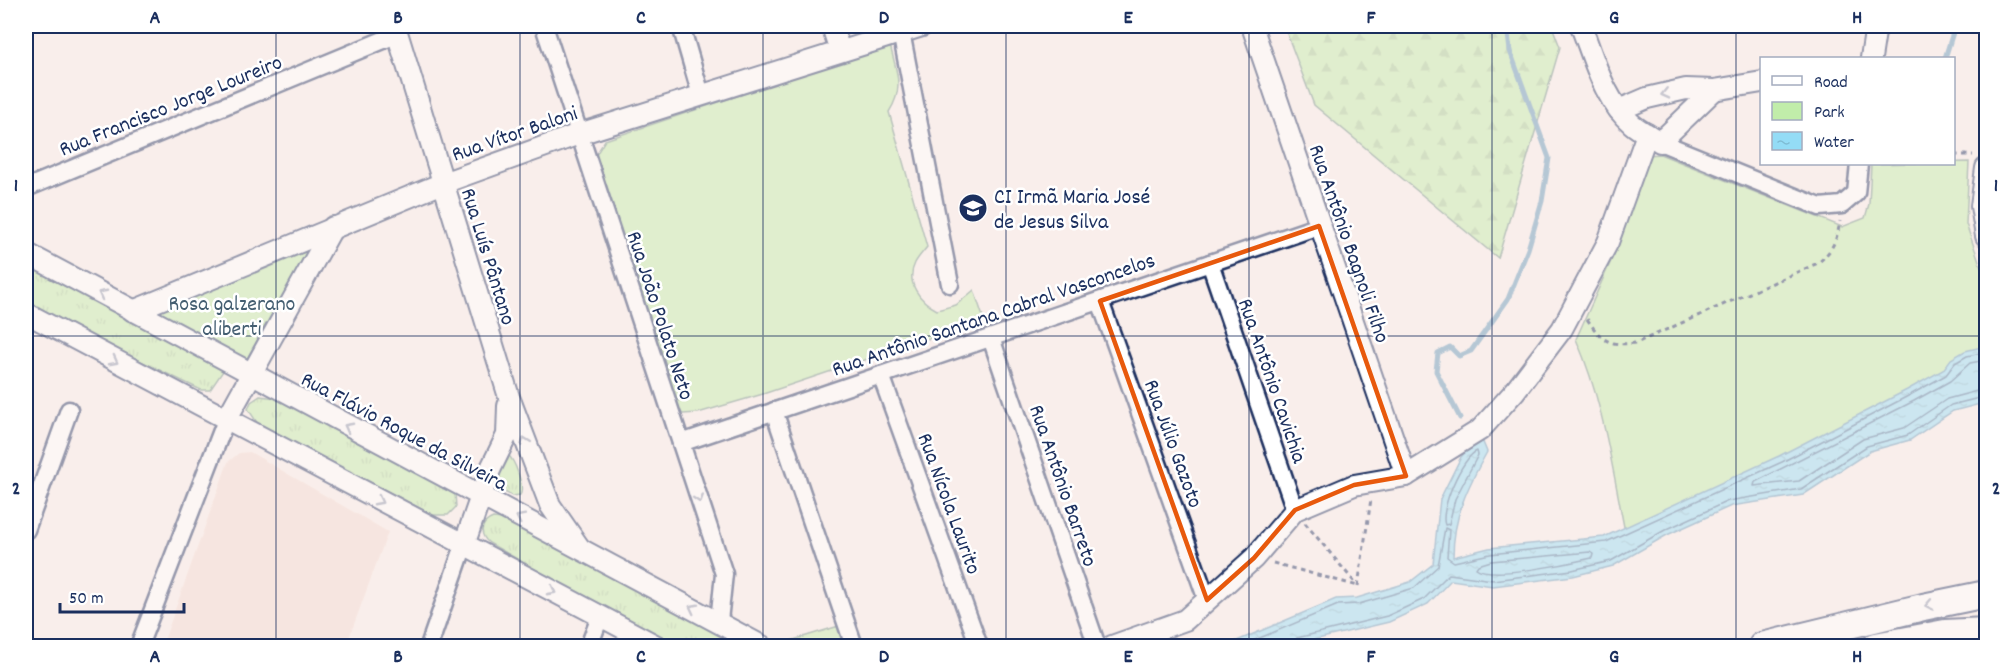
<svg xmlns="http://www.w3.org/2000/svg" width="2012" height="672" font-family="Dekko,sans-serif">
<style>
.built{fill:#f2dad3}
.grass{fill:url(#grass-tufts);stroke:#6e8e84;stroke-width:1.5}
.forest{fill:url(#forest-firs);stroke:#6e8e84;stroke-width:1.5}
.park{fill:#c1edaa;stroke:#6e8e84;stroke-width:1.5}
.water{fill:url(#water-ripples);stroke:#6497b9;stroke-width:1.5}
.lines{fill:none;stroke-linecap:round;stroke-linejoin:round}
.shore{stroke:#4b749b;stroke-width:1.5}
.stream{stroke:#6497b9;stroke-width:5}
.minor-casing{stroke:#1b2f5e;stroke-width:21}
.tertiary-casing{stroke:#1b2f5e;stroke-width:24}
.primary-casing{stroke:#1b2f5e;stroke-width:30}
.path{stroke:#1b2f5e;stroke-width:3;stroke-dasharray:4.5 4.5;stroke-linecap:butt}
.minor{stroke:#fff;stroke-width:16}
.tertiary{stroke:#fff;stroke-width:20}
.primary{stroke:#fff;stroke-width:26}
.oneway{stroke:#8d97ae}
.marked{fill:none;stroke:#e8590c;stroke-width:4.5;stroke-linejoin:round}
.grid{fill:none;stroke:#1b2f5e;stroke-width:1.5;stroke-opacity:0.55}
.labels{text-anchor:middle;stroke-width:5;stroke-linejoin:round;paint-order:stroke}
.street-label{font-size:22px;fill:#1b2f5e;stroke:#fff}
.poi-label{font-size:22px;fill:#1b2f5e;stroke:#fff;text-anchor:start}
.park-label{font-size:22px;fill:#445e71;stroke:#fff}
.neatline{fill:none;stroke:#1b2f5e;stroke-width:2}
.grid-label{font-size:20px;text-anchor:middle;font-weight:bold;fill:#1b2f5e}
</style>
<defs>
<pattern id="grass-tufts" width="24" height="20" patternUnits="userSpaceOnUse" patternTransform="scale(1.5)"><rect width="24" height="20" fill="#c1edaa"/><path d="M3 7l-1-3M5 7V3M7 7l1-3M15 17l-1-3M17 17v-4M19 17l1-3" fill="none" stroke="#a5cc95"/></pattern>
<pattern id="forest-firs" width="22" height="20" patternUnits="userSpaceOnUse" patternTransform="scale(1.5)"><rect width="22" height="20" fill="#c1edaa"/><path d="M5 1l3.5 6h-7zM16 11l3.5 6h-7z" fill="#a5cc95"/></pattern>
<pattern id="water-ripples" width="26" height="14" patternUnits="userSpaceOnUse" patternTransform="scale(1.5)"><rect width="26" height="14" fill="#94dcf6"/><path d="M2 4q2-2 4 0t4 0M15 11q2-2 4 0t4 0" fill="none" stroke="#7fbdd5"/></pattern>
</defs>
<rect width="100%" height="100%" fill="#f9eeeb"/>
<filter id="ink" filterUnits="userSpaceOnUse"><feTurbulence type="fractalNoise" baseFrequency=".0167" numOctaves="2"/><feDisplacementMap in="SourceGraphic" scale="12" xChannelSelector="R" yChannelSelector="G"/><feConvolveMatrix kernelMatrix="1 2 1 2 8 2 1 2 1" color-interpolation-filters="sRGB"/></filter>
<g filter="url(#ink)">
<polygon class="built" points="250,452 388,532 346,646 162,646 228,462 239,453"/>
<g class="grass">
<polygon points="26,258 208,359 223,371 210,390 201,390 26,306"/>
<polygon points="260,396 285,399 455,493 456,507 448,515 433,515 258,424 248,409 251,402"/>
<path d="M507 454C515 460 525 487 520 495L512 496 488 483Z"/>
<path d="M493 518 503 519 532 533 729 636 733 646H678L605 609 489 543C479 534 480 523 493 518Z"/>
</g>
<polygon class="forest" points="1284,26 1552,26 1560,47 1498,258 1314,105"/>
<g class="park">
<path d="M890 45C896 71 905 87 889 112L927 247C923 252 918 257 915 263 905 283 920 301 937 310L956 305 974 290 984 320 763 394 698 413 683 414 671 404 594 158 605 140Z"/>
<path d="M1660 154 1842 227 1865 218 1869 204 1871 164 1969 162 1966 224 1986 281V363L1625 532C1612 466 1603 401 1576 339L1619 243 1648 155Z"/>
<polygon points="312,245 246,360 152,311"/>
<polygon points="839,626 848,646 777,645"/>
</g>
<path class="water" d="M1986 346V410L1980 404 1953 411 1910 440 1870 451 1803 495 1731 506 1667 535 1613 566 1573 576 1493 586 1451 580 1428 604 1389 622 1288 646H1225L1336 599 1357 598 1410 582 1433 564 1440 499 1461 457 1480 435 1487 452C1468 486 1453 516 1453 557L1489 548 1604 537 1779 456 1907 390 1943 370 1951 359 1965 351Z"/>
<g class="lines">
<g class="shore">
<polyline points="1986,360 1970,363 1950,381 1914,401 1755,482 1754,486 1799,481 1863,439 1904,428 1947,399 1977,391 1986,393"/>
<path d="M1477 451 1478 455 1455 499 1449 524 1445 525C1439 510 1462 457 1477 451Z"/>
<path d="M1590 552 1593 554 1592 558C1571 563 1491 580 1476 568L1478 565 1491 561Z"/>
<polyline points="1241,646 1338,605 1359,604 1414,588 1438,566 1445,528 1449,530 1447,557 1454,562 1490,554 1606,542 1782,462 1910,395 1946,375 1955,363 1967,356 1986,352"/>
<polyline points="1292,646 1297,638 1387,616 1424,599 1449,574 1493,580 1572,570 1611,561 1665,530 1728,501 1801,489 1867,446 1908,435 1951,405 1979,398 1986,402"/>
</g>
<g class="stream">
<polyline points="1945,58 1955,26"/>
<polyline points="1460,418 1436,371 1438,353 1450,347 1459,356 1471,351 1508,299 1528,249 1542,201 1549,158 1510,51 1507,26"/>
</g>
<g class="minor-casing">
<g id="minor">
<polyline points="544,26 724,574 719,621"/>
<polyline points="681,26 701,95"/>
<polyline points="901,32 950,284"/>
<polyline points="1660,142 1820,207 1842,205 1856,193 1859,164"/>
<polyline points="26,188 398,34"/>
<polyline points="1210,263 1295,510"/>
<polyline points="1100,301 1207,600"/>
<polyline points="991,338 1097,646"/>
<polyline points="881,375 979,646"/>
<polyline points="774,411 854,646"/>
<polyline points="681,443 1319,226"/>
<polyline points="26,530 69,410"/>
<polyline points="139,646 226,420"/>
<polyline points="429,646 464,545"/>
<polyline points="589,646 600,617"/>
</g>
</g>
<g class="tertiary-casing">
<g id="tertiary">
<polyline points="395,26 509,397 550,505 579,547"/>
<polyline points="832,26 840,51"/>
<polyline points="1252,26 1406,476"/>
<path d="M1581 26C1594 59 1604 100 1632 124 1640 131 1651 136 1660 142L1714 90"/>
<polyline points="1871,58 1876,26"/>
<polyline points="1619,110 1647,98 1686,89 1714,90 1762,82"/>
<polyline points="1986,168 1981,206 1986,236"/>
<polyline points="26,253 762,646"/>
<polyline points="133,311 443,183 579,134 922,26"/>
<polyline points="26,313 657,646"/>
<polyline points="226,420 333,227"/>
<polyline points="464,545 490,470 507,435 508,406"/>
<polyline points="1112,646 1185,620 1254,558 1295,510 1354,485 1406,476 1480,430 1515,391 1562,329 1608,242 1647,134"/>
</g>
</g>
<g class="primary-casing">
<g id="primary">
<polyline points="1762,646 1923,607 1986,594"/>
<polyline points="1876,646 1945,633 1986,631"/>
</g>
</g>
<g class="path">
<polyline points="1954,155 1973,155"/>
<path d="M1587 319C1603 342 1608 346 1636 343L1818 263C1833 250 1837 240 1840 221"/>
<polyline points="1305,523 1357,585"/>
<polyline points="1273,563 1358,586"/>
<polyline points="1358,586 1371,499"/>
<polyline points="1380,640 1382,646"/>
</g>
<use href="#minor" class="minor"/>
<use href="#tertiary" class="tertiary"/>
<use href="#primary" class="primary"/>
</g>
<defs><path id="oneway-chevron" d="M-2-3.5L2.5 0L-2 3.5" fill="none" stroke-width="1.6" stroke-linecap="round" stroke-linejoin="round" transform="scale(1.5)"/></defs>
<g class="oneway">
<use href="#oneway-chevron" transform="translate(1665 94) rotate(167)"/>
<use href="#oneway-chevron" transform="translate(102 294) rotate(-152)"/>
<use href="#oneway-chevron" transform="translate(114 361) rotate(28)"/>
<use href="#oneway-chevron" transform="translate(348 427) rotate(-152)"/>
<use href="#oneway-chevron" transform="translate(525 441) rotate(-111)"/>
<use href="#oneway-chevron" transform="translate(699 499) rotate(72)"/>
<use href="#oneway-chevron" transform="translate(379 501) rotate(28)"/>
<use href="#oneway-chevron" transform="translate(520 518) rotate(-153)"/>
<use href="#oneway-chevron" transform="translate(552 591) rotate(28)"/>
<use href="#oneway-chevron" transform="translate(1929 605) rotate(169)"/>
<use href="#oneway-chevron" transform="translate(693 608) rotate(-153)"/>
</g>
</g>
<path d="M0 0H2012V672H0ZM1319 226 1406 476 1354 485 1295 510 1254 558 1207 600 1100 301Z" fill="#f9eeeb" fill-opacity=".55" fill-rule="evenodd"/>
<path class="marked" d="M1319 226 1406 476 1354 485 1295 510 1254 558 1207 600 1100 301Z"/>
<path class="grid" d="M276 26V646M520 26V646M763 26V646M1006 26V646M1249 26V646M1492 26V646M1736 26V646M26 336H1986"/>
<defs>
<g id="school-disc" transform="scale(1.5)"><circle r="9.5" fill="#1b2f5e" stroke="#fff"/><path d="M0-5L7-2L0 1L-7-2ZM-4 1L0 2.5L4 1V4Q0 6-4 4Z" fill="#fff"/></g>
</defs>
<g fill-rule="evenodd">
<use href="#school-disc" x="973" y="208"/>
</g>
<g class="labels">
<g class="street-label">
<text transform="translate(170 104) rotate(-22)" y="8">Rua Francisco Jorge Loureiro</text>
<text transform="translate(514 132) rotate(-19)" y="8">Rua Vítor Baloni</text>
<text transform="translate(1351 243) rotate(71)" y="8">Rua Antônio Bagnoli Filho</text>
<text transform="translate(490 256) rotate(73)" y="8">Rua Luís Pântano</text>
<text transform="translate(993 313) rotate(-19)" y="8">Rua Antônio Santana Cabral Vasconcelos</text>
<text transform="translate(662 315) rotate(72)" y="8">Rua João Polato Neto</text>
<text transform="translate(1274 380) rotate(71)" y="8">Rua Antônio Cavichia</text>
<text transform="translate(405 430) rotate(28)" y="8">Rua Flávio Roque da Silveira</text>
<text transform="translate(1175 443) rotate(70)" y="8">Rua Júlio Gazoto</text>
<text transform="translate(1065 485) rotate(71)" y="8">Rua Antônio Barreto</text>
<text transform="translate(951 503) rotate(70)" y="8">Rua Nícola Laurito</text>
</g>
<g class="poi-label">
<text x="994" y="203">CI Irmã Maria José<tspan x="994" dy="25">de Jesus Silva</tspan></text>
</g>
<g class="park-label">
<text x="232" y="310">Rosa galzerano<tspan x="232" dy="25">aliberti</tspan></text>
</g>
</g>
<rect width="2012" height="672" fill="none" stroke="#fff" stroke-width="66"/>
<rect x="1760" y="57" width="195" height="108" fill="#ffffff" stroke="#a4acbf" stroke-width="1.5"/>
<rect x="1772" y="76" width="30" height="9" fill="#ffffff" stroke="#a4acbf" stroke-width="1.5"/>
<text x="1814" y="87" font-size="18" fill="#1b2f5e">Road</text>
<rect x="1772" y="102" width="30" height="18" fill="#c1edaa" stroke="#a4acbf" stroke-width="1.5"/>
<text x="1814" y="117" font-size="18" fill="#1b2f5e">Park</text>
<rect x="1772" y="132" width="30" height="18" fill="url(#water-ripples)" stroke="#a4acbf" stroke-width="1.5"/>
<text x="1814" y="147" font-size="18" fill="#1b2f5e">Water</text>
<path d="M60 603v9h124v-9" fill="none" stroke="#1b2f5e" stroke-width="3"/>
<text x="69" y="603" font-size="18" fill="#1b2f5e" stroke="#ffffff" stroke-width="4.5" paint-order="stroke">50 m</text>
<rect x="33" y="33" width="1946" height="606" class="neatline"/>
<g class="grid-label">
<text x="155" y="23">A</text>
<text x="398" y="23">B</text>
<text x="641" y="23">C</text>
<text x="884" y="23">D</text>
<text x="1128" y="23">E</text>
<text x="1371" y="23">F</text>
<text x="1614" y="23">G</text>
<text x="1857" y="23">H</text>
<text x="16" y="191">1</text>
<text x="1996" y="191">1</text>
<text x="16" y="494">2</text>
<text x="1996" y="494">2</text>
<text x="155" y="662">A</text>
<text x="398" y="662">B</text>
<text x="641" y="662">C</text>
<text x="884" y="662">D</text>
<text x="1128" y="662">E</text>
<text x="1371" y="662">F</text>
<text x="1614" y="662">G</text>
<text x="1857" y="662">H</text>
</g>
</svg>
